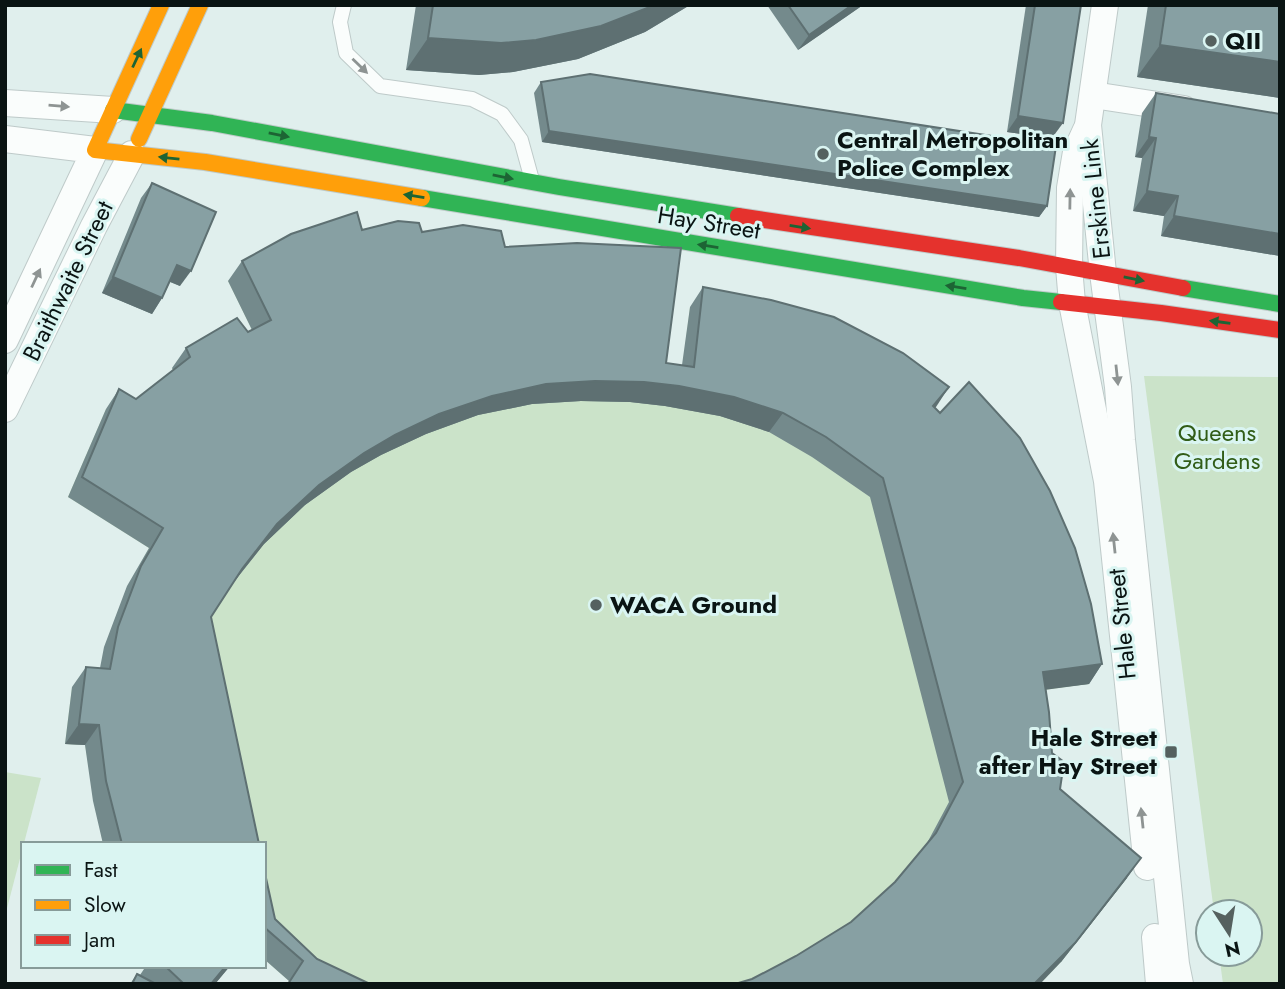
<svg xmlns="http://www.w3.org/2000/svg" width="1285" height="989" font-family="Jost,sans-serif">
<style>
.green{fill:#cbe3c9}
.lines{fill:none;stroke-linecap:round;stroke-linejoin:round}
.lane-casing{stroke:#becac9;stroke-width:16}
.street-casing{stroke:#becac9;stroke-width:28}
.fast-casing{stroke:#becac9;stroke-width:18}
.slow-casing{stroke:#becac9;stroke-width:18}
.jam-casing{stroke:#becac9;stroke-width:18}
.lane{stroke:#fafdfc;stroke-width:14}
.street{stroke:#fafdfc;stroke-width:26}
.fast{stroke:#30b455;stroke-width:16}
.slow{stroke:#ff9f0a;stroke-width:16}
.jam{stroke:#e5322d;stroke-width:16}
.wall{fill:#748a8c}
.shaded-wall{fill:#5e7072}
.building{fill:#87a0a3;stroke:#5e7072;stroke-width:2}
.oneway{fill:#1d6434}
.oneway2{fill:#8e9493}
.poi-dot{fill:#55615f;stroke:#daf5f2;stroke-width:2.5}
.labels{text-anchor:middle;stroke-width:6;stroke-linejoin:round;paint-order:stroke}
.poi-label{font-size:24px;font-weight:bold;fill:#0a1413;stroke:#daf5f2;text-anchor:start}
.street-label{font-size:24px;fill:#0a1413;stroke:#daf5f2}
.park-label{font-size:24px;fill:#315d17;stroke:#daf5f2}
</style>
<rect width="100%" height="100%" fill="#e0efed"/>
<g class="green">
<path d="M277 253 652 383 680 387 690 307 757 319 920 426 1078 623 1089 684 1029 692 1038 772 1127 878 1061 962 1040 984H287L289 981 264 959V844H103L85 745 65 744 72 687 97 689C106 636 123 594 149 548L68 497 106 409 122 418 176 377 172 368 257 340 228 281Z"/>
<polygon points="1144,376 1280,377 1280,984 1223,984 1219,954 1250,954 1250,912 1214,912"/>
<polygon points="5,772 41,778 5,916"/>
</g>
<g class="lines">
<g class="lane-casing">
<polyline id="lane" points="344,5 340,22 346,53 380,86 472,99 502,114 521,140 532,180"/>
</g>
<g class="street-casing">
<g id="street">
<polyline points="1105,5 1088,125 1103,273 1118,387 1122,440 1176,964 1180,984"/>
<polyline points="1093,95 1184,109"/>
<polyline points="5,103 113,110"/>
<polyline points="1086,130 1076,152 1070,188 1069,267 1072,303 1107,481 1147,867"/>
<polyline points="5,139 95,150 5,340"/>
<polyline points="5,409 94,226 132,154"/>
<polyline points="1155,937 1159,984"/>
</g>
</g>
<g class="fast-casing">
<g id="fast">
<polyline points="113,110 212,123 559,187 738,216"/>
<polyline points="422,198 1023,298 1061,302"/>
<polyline points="1183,288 1280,304"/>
</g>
</g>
<g class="slow-casing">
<g id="slow">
<polyline points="161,5 95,150 205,162 422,198"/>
<polyline points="139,139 200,5"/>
</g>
</g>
<g class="jam-casing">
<g id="jam">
<polyline points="738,216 1019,258 1183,288"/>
<polyline points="1061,302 1161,313 1280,330"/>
</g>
</g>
<use href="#lane" class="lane"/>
<use href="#street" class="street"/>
<use href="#fast" class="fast"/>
<use href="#slow" class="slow"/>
<use href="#jam" class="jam"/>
</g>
<g class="wall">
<polygon points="416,5 690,5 645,32 578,59 513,72 479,75 406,70"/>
<polygon points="767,5 863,5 798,50"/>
<polygon points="1026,5 1081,5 1052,138 1007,132"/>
<polygon points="1148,5 1280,5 1280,98 1137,77"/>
<polygon points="541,82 1047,206 1039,217 542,142 534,93"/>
<polygon points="1156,93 1280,114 1280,256 1161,236 1164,216 1133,211 1142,158 1135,157 1142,113"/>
<polygon points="152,183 180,286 170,282 162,298 152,314 102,293 141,198"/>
<polygon points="362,230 422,232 505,247 666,363 682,365 690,307 703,287 935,408 1102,664 1089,684 1046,689 1052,753 1060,789 1127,878 1061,962 752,979 796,956 851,922 895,882 926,845 949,802 870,497 812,457 769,432 720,416 665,406 630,402 581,401 532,404 478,415 426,434 381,455 351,472 305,505 264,544 234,582 211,617 259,844 103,844 93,801 85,745 65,744 72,687 86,667 100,668 104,647 127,586 149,548 68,497 106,409 119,389 136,399 173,370 172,368 186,348 248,332 252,330 228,281 242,261"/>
<polygon points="264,869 275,919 317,959 289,981 264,959"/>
<polygon points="146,966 230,966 215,984 130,984 137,974 140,975"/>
</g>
<g class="shaded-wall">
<polygon points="655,5 690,5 645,32 578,59 513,72 479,75 406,70 428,38"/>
<polygon points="852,5 863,5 798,50 809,35"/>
<polygon points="1160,45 1280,62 1280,98 1137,77"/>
<polygon points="1018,116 1063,123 1052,138 1007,132"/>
<polygon points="549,131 1047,206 1039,217 542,142"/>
<polygon points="1149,137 1156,138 1142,158 1135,157"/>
<polygon points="1147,191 1178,196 1164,216 1133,211"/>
<polygon points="1174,216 1280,234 1280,256 1161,236"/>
<polygon points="177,265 191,271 180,286 166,280"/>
<polygon points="113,277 162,298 152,314 102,293"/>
<polygon points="595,381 644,382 679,386 734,397 783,413 769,432 720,416 665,406 630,402 581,401 532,404 478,415 426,434 381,455 351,472 305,505 264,544 228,589 242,569 277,524 319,485 364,453 395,435 439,414 492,396 546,384"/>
<polygon points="949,387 936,407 919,426 933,406"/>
<polygon points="1102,664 1089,684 1029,692 1043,672"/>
<polygon points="79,724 99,725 85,745 65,744"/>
<polygon points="1141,858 1127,878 1061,962 1040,984 1034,984"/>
<polygon points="226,966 230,966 215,984 211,984"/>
</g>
<g class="building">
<polygon points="433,5 655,5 601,26 536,40 501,43 428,38"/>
<polygon points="788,5 852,5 809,35"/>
<polygon points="1035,5 1081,5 1063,123 1018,116"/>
<polygon points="1166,5 1280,5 1280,62 1160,45"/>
<polygon points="590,74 1056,146 1047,206 549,131 541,82"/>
<polygon points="1156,93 1280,114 1280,234 1174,216 1178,196 1147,191 1156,138 1149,137"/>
<polygon points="152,183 216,212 191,271 177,265 162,298 113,277"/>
<polygon points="357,212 362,230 398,221 419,223 422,232 463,225 501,231 505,247 577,243 681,248 666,363 694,367 703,287 771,300 834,317 903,353 949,387 933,406 940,413 969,382 1020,438 1050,491 1075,548 1091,604 1102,664 1043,672 1049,712 1052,753 1064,762 1060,789 1141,858 1075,943 1034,984 735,984 752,979 796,956 851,922 895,882 936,833 963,782 883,478 826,437 783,413 734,397 679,386 644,382 595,381 546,384 492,396 439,414 395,435 364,453 319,485 277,524 242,569 211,617 259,844 122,844 106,781 99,725 79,724 86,667 110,669 118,627 141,566 163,528 82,477 119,389 136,399 190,357 186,348 237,318 248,332 271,320 242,261 291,234"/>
<polygon points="264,869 275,919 317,959 370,984 288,984 303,961 264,927"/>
<polygon points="165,966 226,966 211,984 184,984"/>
<polygon points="137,974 156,984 132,984"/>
</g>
<defs><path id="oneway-solid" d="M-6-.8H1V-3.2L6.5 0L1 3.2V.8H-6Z" transform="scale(1.75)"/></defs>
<g class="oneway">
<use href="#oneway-solid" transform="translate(137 58) rotate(-65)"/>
<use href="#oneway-solid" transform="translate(279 135) rotate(11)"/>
<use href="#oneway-solid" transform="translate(169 158) rotate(-174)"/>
<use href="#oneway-solid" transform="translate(503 177) rotate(11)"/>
<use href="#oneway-solid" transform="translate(414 196) rotate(-171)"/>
<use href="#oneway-solid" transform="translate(800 227) rotate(9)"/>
<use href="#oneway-solid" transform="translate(708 246) rotate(-171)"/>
<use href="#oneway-solid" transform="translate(1134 279) rotate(11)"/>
<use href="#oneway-solid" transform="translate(956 287) rotate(-171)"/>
<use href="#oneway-solid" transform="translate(1220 322) rotate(-172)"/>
</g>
<g class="oneway2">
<use href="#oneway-solid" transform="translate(360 66) rotate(44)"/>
<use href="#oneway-solid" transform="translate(59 106) rotate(5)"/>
<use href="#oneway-solid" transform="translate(1070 199) rotate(-89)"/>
<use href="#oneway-solid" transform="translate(36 278) rotate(-65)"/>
<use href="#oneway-solid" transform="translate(1117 375) rotate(84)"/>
<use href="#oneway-solid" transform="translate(1114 543) rotate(-96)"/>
<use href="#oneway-solid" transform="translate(1142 818) rotate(-96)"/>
</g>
<g class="poi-dot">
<circle cx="1211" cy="41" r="7"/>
<circle cx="823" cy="154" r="7"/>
<circle cx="596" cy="605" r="7"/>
<rect x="1164" y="745" width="14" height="14" rx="3.5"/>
</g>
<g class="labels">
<g class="poi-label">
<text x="1225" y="49">QII</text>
<text x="837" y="148">Central Metropolitan<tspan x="837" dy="28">Police Complex</tspan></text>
<text x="610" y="613">WACA Ground</text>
<text x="1157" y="746" text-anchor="end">Hale Street<tspan x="1157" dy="28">after Hay Street</tspan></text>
</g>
<g class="street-label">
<text transform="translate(1096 199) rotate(-96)" y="8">Erskine Link</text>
<text transform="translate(709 223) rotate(9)" y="8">Hay Street</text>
<text transform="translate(68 281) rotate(-64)" y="8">Braithwaite Street</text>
<text transform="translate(1122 624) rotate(-96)" y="8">Hale Street</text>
</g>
<g class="park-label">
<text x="1217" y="441">Queens<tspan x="1217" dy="28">Gardens</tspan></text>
</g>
</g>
<rect width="1285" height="989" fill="none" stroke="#0a1413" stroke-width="14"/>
<rect x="21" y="842" width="245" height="126" fill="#daf5f2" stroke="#879b99" stroke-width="2"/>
<rect x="35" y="865" width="35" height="10" fill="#30b455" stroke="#879b99" stroke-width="2"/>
<text x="84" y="877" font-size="21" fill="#0a1413">Fast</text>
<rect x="35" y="900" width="35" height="10" fill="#ff9f0a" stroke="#879b99" stroke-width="2"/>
<text x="84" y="912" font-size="21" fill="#0a1413">Slow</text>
<rect x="35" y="935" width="35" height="10" fill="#e5322d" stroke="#879b99" stroke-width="2"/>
<text x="84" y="947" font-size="21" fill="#0a1413">Jam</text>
<g transform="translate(1229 933) rotate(168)"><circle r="33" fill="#daf5f2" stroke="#879b99" stroke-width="2"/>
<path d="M0-5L12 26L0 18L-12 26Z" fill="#55615f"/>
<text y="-10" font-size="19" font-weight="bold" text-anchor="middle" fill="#0a1413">N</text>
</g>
</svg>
